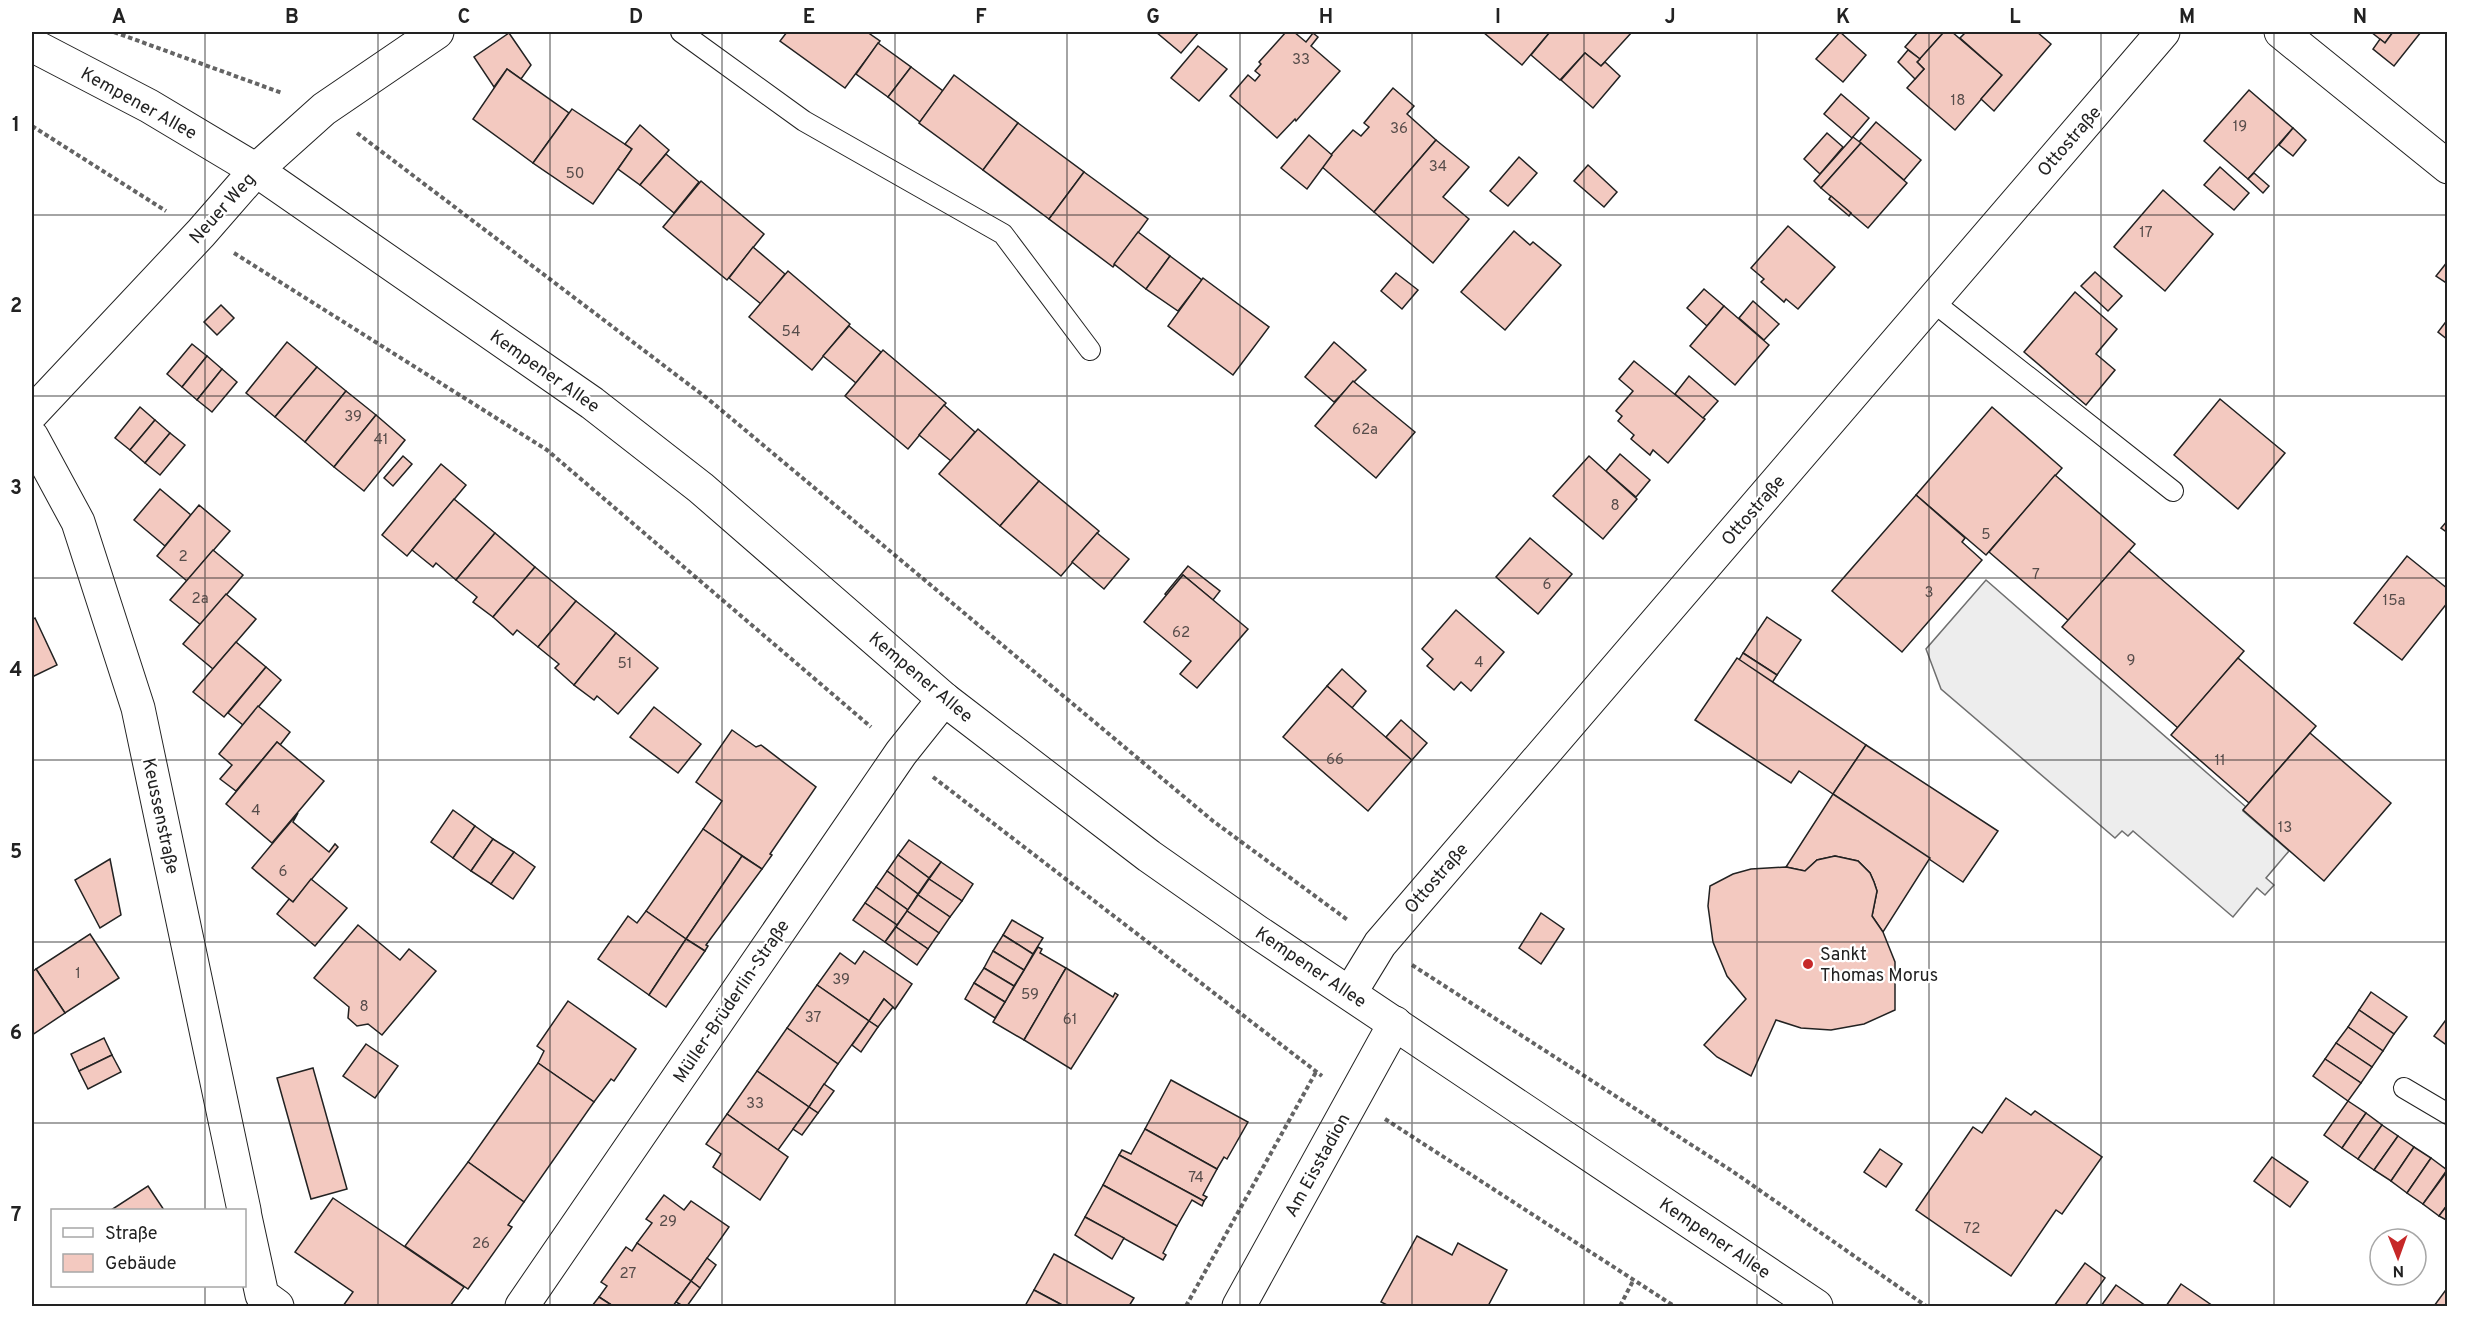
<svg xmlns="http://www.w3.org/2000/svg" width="2479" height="1338" font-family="Overpass,sans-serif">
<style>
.parking{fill:#ededed;stroke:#6f6f6f;stroke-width:1.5}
.building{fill:#f3c9c0;stroke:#222;stroke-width:1.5}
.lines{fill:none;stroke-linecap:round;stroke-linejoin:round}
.service-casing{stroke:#222;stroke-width:22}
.minor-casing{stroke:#222;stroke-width:35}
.tertiary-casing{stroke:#222;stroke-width:35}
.path{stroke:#646464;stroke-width:4;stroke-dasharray:4.5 3;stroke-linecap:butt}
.service{stroke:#fff;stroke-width:20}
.minor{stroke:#fff;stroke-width:33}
.tertiary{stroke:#fff;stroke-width:33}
.grid{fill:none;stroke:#222;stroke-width:1.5;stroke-opacity:0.55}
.poi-dot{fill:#c62828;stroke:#fff;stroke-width:2}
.labels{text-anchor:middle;stroke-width:4.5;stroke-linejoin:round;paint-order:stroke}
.number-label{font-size:15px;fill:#564c4a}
.street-label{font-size:18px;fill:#222;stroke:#fff}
.poi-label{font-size:18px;fill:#222;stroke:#fff;text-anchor:start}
.neatline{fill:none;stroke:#222;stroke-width:2}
.grid-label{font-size:20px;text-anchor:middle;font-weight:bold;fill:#222}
</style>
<rect width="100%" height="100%" fill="#fff"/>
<polygon class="parking" points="1986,580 2246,807 2243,811 2289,851 2266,878 2274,885 2265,895 2257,888 2233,917 2133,831 2128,836 2122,831 2115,838 1941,689 1926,649"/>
<g class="building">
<polygon points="787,32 867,32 880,41 845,88 780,41"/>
<polygon points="1156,32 1199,32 1181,53"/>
<polygon points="1286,32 1294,32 1306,42 1313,33 1318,37 1311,46 1340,71 1296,121 1295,119 1277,138 1230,96 1248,75 1255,81 1260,75 1255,71 1261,64 1259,62"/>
<polygon points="1483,32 1550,32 1522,65"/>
<polygon points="1550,32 1632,32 1601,66 1585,53 1560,80 1531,55"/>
<polygon points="1840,32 1866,55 1843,82 1816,59"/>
<polygon points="1918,32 1944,32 1920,59 1905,47"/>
<polygon points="1944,32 1952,32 2002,75 1955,130 1907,88 1924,69 1917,62"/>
<polygon points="1966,32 2037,32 2051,44 1994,111 1981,99 2002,75 1960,38"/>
<polygon points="2371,32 2393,32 2385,43"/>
<polygon points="2393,32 2421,32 2394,66 2373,49 2380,39 2385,43"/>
<polygon points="509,33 531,65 521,79 507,69 494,87 474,57"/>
<polygon points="878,43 911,67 888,97 856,74"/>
<polygon points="1198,46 1227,69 1199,101 1171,78"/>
<polygon points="1908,50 1920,59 1917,62 1924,69 1915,79 1898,62"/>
<polygon points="1585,53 1601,66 1605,62 1620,76 1593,108 1561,80"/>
<polygon points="911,67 943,91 920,122 888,97"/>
<polygon points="507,69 569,113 533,163 473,119"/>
<polygon points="954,75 1018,123 983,170 919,123"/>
<polygon points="1393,88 1414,106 1407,114 1436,140 1374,212 1321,166 1353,130 1361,136 1369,127 1364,123"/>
<polygon points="2249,90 2293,128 2248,179 2204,141"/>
<polygon points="1841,94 1869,118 1852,138 1824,114"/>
<polygon points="572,109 632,149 593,204 533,163"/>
<polygon points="1876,122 1921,160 1904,180 1859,142"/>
<polygon points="1018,123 1084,172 1049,219 983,170"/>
<polygon points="640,125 669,150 640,185 618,169 632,149 625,144"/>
<polygon points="2293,128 2306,140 2293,156 2279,145"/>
<polygon points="1827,133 1843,147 1820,174 1804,159"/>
<polygon points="1309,135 1332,155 1307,189 1281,168"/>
<polygon points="1853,137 1861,143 1821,188 1814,181"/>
<polygon points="1436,140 1469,167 1443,197 1469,219 1433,263 1374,212"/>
<polygon points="1861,143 1907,183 1868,228 1821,188"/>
<polygon points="666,154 699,182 674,213 640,185"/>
<polygon points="1519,157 1537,173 1508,206 1490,191"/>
<polygon points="1588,165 1617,192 1604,207 1574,181"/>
<polygon points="2220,167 2249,193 2234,210 2204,185"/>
<polygon points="1084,172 1148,219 1113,267 1049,219"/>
<polygon points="2254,173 2269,186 2263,193 2248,179"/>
<polygon points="701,181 764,234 727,280 663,227"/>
<polygon points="2163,190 2213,234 2165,291 2114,247"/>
<polygon points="1831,196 1851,213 1849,216 1829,199"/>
<polygon points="1788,226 1835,267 1798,309 1786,299 1784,302 1761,282 1764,279 1751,268"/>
<polygon points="1514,231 1530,245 1533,242 1561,265 1505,330 1461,292"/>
<polygon points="1138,232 1170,256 1146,289 1114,264"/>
<polygon points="753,247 785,274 761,304 729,278"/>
<polygon points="1170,256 1202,280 1178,311 1146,289"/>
<polygon points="2448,261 2448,284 2436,276"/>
<polygon points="788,271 850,324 812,370 749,317"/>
<polygon points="2095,272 2122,296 2108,311 2081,286"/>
<polygon points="1396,273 1418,290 1402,309 1381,291"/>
<polygon points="1203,278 1269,327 1233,375 1168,326"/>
<polygon points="1704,289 1724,306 1707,326 1687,308"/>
<polygon points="2075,292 2117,329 2096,354 2115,370 2086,405 2024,352"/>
<polygon points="1753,301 1779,324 1764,340 1739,318"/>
<polygon points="221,305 234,318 217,335 204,322"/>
<polygon points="1724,306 1769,345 1735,385 1690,346"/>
<polygon points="2448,319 2448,340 2438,332"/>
<polygon points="849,326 881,352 856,383 823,356"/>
<polygon points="287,342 317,367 275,417 246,393"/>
<polygon points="1334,342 1366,370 1334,402 1305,377"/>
<polygon points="192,344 207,356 182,387 167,374"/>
<polygon points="883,350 946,403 908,449 845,396"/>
<polygon points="207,356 222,369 197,400 182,387"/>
<polygon points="1634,361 1705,419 1668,463 1653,450 1650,455 1631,439 1634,435 1618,421 1622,416 1616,411 1633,391 1619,379"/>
<polygon points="317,367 346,391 305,442 275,417"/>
<polygon points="222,369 237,382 212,412 197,400"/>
<polygon points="1689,376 1718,401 1703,418 1675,394"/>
<polygon points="1353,381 1415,432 1376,478 1315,426"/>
<polygon points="346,391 376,415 334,467 305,442"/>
<polygon points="2220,399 2285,453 2238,509 2174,455"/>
<polygon points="944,405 975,432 951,461 919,435"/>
<polygon points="140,407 155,420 130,450 115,438"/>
<polygon points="1992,407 2062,468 1986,555 1916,495"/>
<polygon points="376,415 405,440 364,491 334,467"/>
<polygon points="155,420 170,433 145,463 130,450"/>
<polygon points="978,429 1039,481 1000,526 939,474"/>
<polygon points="170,433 185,445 160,475 145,463"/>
<polygon points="1620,454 1650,480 1636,497 1606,471"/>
<polygon points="403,456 412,464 393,486 384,478"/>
<polygon points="1589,456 1637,499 1603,539 1553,496"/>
<polygon points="441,464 466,485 407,556 382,535"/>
<polygon points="2055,475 2135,544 2069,621 1989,552"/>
<polygon points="1039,481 1099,531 1061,576 1000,526"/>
<polygon points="160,489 191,515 165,546 134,520"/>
<polygon points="1916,495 1965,538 1962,542 1982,560 1902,652 1832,591"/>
<polygon points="454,499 495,533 456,580 436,563 433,567 412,550"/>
<polygon points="199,505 230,531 187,581 157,556"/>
<polygon points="2448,520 2448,533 2441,528"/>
<polygon points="495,533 535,567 493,617 473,602 477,597 456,580"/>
<polygon points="1097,533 1129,559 1104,589 1072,562"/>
<polygon points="1530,538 1572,574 1538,614 1496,577"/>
<polygon points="213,550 243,575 201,625 170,600"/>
<polygon points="2129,551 2244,651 2178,728 2062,627"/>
<polygon points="2407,556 2448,589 2448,602 2402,660 2354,623"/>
<polygon points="1188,566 1220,591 1213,600 1183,575 1167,595 1165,594"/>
<polygon points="535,567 576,601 538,647 517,630 513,635 493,617"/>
<polygon points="1183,575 1248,629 1197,688 1180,674 1191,661 1144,622"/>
<polygon points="226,594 256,619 213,669 183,644"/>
<polygon points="576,601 616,633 574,685 555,668 559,664 538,647"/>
<polygon points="1456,610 1504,652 1471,691 1461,682 1454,690 1427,666 1433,659 1422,649"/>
<polygon points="1767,617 1801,640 1777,675 1743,653"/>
<polygon points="35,618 57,665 32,677 32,620"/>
<polygon points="616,633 658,668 618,714 597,696 594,700 574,685"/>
<polygon points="236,642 266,667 224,717 193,692"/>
<polygon points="1743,653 1777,675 1772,683 1739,660"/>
<polygon points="1737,658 1866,745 1833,794 1799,771 1791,783 1695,720"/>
<polygon points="2238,658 2316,726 2249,803 2171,735"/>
<polygon points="266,667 281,680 243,725 228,713"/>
<polygon points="1342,669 1366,691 1352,708 1327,686"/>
<polygon points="1327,686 1412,760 1368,811 1283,737"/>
<polygon points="258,706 290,732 280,745 277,742 236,791 220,779 232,765 219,754"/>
<polygon points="654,707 701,744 678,773 630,737"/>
<polygon points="1401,720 1427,743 1412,760 1386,737"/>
<polygon points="732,730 756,747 761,745 816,787 770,854 772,855 762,869 703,829 722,801 696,782"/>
<polygon points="2310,733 2391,803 2324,881 2243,810"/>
<polygon points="277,742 324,781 272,843 226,804"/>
<polygon points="1866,745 1998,831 1963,882 1833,794"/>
<polygon points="1833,794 1930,858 1883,932 1872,916 1877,891 1874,882 1870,873 1858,861 1835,856 1817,860 1805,871 1786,867"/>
<polygon points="453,810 475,826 453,858 431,842"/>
<polygon points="298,813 293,822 329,852 335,844 338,847 293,902 252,868"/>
<polygon points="475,826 493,839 471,871 453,858"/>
<polygon points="703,829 742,856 686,939 646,911"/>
<polygon points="493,839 514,852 491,884 471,871"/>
<polygon points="909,840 941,862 929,878 898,855"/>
<polygon points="514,852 535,867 513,899 491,884"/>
<polygon points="898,855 929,878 918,894 887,871"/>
<polygon points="742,856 762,869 706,945 708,946 705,951 686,939"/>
<polygon points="1835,856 1858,861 1870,873 1874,882 1877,891 1872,916 1883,932 1895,962 1895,1010 1864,1024 1831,1030 1801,1028 1776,1020 1751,1076 1717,1057 1704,1045 1746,999 1727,976 1713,942 1708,906 1710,886 1733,874 1751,869 1786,867 1805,871 1817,860"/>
<polygon points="110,859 121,915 100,928 75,880"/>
<polygon points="941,862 973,884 962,901 929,879"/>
<polygon points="887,871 918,894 908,910 876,887"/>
<polygon points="311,879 347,908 315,946 277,914 289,899 293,902"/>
<polygon points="929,879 962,901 950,917 918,895"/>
<polygon points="876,887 908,910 897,925 865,903"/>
<polygon points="918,895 950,917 939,933 907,911"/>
<polygon points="865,903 897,925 885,942 853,920"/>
<polygon points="646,911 686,939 649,995 598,959 628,916 637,923"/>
<polygon points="907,911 939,933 928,949 896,927"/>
<polygon points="1541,913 1564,929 1541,964 1519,948"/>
<polygon points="1012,920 1043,938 1033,954 1003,935"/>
<polygon points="358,925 400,960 409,949 436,971 382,1035 368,1024 357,1026 348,1018 349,1007 314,978"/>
<polygon points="896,927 928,949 917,965 885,942"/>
<polygon points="90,934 119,978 65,1013 36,969"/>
<polygon points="1003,935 1033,954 1024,970 993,951"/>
<polygon points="686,939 705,951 666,1007 649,995"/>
<polygon points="1038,947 1042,949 1040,953 1066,968 1024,1040 993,1022"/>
<polygon points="864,951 912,984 895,1009 884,999 869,1021 817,985 840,953 855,964"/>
<polygon points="993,951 1024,970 1014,986 984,968"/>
<polygon points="984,968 1014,986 1005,1002 974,983"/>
<polygon points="1066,968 1113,997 1115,993 1118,995 1071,1069 1024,1040"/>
<polygon points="36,969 65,1013 32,1035 32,972"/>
<polygon points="974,983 1005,1002 995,1018 965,999"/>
<polygon points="817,985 869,1021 838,1064 787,1028"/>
<polygon points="2371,992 2407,1017 2394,1034 2359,1010"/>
<polygon points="884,999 893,1007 878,1027 869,1021"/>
<polygon points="568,1001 636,1049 614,1081 611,1079 594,1102 538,1063 544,1051 537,1046"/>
<polygon points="2359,1010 2394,1034 2383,1051 2348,1027"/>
<polygon points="2448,1017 2448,1046 2434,1036"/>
<polygon points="869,1021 878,1027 861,1052 852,1045"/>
<polygon points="2348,1027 2383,1051 2372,1067 2336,1043"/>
<polygon points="787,1028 838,1064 809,1107 757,1071"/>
<polygon points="104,1038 112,1055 79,1071 71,1054"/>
<polygon points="2336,1043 2372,1067 2361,1083 2325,1059"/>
<polygon points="366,1044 398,1066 375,1098 343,1076"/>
<polygon points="112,1055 121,1072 88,1089 79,1071"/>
<polygon points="2325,1059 2361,1083 2348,1101 2313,1076"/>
<polygon points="538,1063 594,1102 524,1202 468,1162"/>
<polygon points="313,1068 347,1189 311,1199 277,1078"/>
<polygon points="757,1071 809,1107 778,1150 727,1114"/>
<polygon points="1171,1080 1248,1122 1227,1159 1224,1157 1217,1169 1145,1129"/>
<polygon points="824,1084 834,1091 818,1113 809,1107"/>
<polygon points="2006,1098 2031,1115 2035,1111 2102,1157 2062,1214 2056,1210 2011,1276 1916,1210 1973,1127 1982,1133"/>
<polygon points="2348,1101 2366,1113 2342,1148 2324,1135"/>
<polygon points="809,1107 818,1113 802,1135 793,1129"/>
<polygon points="2366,1113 2382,1125 2358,1159 2342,1148"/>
<polygon points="727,1114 788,1157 760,1200 713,1167 721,1154 706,1144"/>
<polygon points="2382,1125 2398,1136 2374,1170 2358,1159"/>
<polygon points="1145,1129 1217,1169 1203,1195 1207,1197 1204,1201 1119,1155 1122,1150 1131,1154"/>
<polygon points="2398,1136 2414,1147 2391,1181 2374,1170"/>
<polygon points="2414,1147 2431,1158 2407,1193 2391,1181"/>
<polygon points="1880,1149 1902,1164 1886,1187 1864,1172"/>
<polygon points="1119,1155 1204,1201 1202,1206 1192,1200 1177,1226 1103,1185"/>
<polygon points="2272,1157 2308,1182 2290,1207 2254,1181"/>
<polygon points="2431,1158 2447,1170 2423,1204 2407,1193"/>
<polygon points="468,1162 524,1202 508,1225 512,1227 468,1289 405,1246"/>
<polygon points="2448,1170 2448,1204 2439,1216 2423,1204"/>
<polygon points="1103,1185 1177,1226 1163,1253 1166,1255 1163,1260 1085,1217"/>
<polygon points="148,1186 164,1210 111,1210"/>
<polygon points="664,1195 684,1210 691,1201 729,1227 691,1281 637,1243 652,1223 646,1219"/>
<polygon points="333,1198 464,1287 450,1306 343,1306 353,1292 295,1252"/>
<polygon points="2448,1204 2448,1221 2439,1216"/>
<polygon points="1085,1217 1124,1238 1112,1259 1075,1235"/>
<polygon points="1417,1236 1452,1255 1458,1243 1507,1270 1488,1306 1389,1306 1381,1302"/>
<polygon points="637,1243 691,1281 673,1306 613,1306 599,1297 607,1286 601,1282 626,1247 632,1251"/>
<polygon points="1054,1254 1134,1298 1129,1306 1064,1306 1034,1290"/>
<polygon points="707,1258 716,1265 700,1288 691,1281"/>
<polygon points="2085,1263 2105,1278 2085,1306 2054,1306"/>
<polygon points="691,1281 700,1288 687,1306 683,1306 676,1302"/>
<polygon points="2181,1284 2213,1306 2166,1306"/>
<polygon points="2116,1285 2146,1306 2101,1306"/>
<polygon points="2448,1287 2448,1306 2434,1306"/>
<polygon points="1034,1290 1064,1306 1025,1306"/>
<polygon points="599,1297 613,1306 592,1306"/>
</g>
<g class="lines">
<g class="service-casing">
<g id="service">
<polyline points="681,32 804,121 1003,234 1090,350"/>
<polyline points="1932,301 2173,491"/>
<polyline points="2404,1088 2448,1114"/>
</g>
</g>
<g class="minor-casing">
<g id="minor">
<polyline points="2281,32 2448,167"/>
<polyline points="32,413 201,233 256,170 324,109 437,32"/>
<polyline points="32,437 78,522 138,708 244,1210"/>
<polyline points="1350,993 1380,944 2163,32"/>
<polyline points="244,1212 262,1295 277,1306"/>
<polyline points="522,1306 901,753 944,699"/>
<polyline points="1239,1306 1395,1023"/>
</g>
</g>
<g class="tertiary-casing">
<polyline id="tertiary" points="32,45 149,106 256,170 592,403 701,488 944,699 1149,856 1256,931 1816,1306"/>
</g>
<g class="path">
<polyline points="114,32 282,93"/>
<polyline points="32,126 166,211"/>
<polyline points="357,133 708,399 1213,821 1349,921"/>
<polyline points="234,253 547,450 871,727"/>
<polyline points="933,777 1322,1076"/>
<polyline points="1412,965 1732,1171 1926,1306"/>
<polyline points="1385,1119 1674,1306"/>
<polyline points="1186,1306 1316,1072"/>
<polyline points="1620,1306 1633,1281"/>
</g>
<use href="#service" class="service"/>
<use href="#minor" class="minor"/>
<use href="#tertiary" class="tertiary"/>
</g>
<path class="grid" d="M205 32V1210M378 32V1306M550 32V1306M722 32V1306M895 32V1306M1067 32V1306M1240 32V1306M1412 32V1306M1584 32V1306M1757 32V1306M1929 32V1306M2101 32V1306M2274 32V1306M32 215H2448M32 396H2448M32 578H2448M32 760H2448M32 942H2448M32 1123H2448M205 1286V1306"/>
<circle class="poi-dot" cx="1808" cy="964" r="6"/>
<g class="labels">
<g class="number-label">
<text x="1301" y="64">33</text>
<text x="1958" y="105">18</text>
<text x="2240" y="131">19</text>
<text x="1399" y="133">36</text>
<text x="1438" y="171">34</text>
<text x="575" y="178">50</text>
<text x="2146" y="237">17</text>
<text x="791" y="336">54</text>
<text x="353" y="421">39</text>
<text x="1365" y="434">62a</text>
<text x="381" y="444">41</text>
<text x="1615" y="510">8</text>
<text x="1986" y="539">5</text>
<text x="183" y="561">2</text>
<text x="2036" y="579">7</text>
<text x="1547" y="589">6</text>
<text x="1929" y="597">3</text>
<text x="200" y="603">2a</text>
<text x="2394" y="605">15a</text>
<text x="1181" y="637">62</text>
<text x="2131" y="665">9</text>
<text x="1479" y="667">4</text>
<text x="625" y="668">51</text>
<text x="1335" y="764">66</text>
<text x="2220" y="765">11</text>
<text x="256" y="815">4</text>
<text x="2285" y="832">13</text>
<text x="283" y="876">6</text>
<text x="78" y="978">1</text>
<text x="841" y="984">39</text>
<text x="1030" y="999">59</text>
<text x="364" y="1011">8</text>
<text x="813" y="1022">37</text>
<text x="1070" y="1024">61</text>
<text x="755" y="1108">33</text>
<text x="1196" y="1182">74</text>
<text x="668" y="1226">29</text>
<text x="1972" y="1233">72</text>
<text x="481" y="1248">26</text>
<text x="628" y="1278">27</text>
</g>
<g class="street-label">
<text transform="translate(139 103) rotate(29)" y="6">Kempener Allee</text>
<text transform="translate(2069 141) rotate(-49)" y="6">Ottostraße</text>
<text transform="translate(222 208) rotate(-48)" y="6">Neuer Weg</text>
<text transform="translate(545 371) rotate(35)" y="6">Kempener Allee</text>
<text transform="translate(1753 510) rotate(-49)" y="6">Ottostraße</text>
<text transform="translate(921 677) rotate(40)" y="6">Kempener Allee</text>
<text transform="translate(161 816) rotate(78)" y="6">Keussenstraße</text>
<text transform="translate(1436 878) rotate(-49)" y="6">Ottostraße</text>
<text transform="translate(1311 967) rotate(34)" y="6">Kempener Allee</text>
<text transform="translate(731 1001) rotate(-56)" y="6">Müller-Brüderlin-Straße</text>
<text transform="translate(1317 1165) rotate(-61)" y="6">Am Eisstadion</text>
<text transform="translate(1715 1238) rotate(34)" y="6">Kempener Allee</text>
</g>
<g class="poi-label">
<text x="1820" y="960">Sankt<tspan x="1820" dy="21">Thomas Morus</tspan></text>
</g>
</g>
<rect width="2479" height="1338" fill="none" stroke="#ffffff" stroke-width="66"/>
<rect x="51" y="1209" width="195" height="78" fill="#ffffff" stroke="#a7a7a7" stroke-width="1.5"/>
<rect x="63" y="1228" width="30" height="9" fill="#ffffff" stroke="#a7a7a7" stroke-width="1.5"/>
<text x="105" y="1239" font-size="18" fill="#222222">Straße</text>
<rect x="63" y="1254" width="30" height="18" fill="#f3c9c0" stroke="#a7a7a7" stroke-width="1.5"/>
<text x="105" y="1269" font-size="18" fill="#222222">Gebäude</text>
<g transform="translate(2398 1257) rotate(179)"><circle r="28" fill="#ffffff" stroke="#a7a7a7" stroke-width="1.5"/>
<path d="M0-4.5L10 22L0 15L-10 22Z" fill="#c62828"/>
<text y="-9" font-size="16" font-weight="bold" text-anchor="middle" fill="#222222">N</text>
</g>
<rect x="33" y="33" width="2413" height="1272" class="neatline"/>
<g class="grid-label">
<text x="119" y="23">A</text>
<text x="292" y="23">B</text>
<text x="464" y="23">C</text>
<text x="636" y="23">D</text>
<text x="809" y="23">E</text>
<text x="981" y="23">F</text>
<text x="1153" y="23">G</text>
<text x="1326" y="23">H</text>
<text x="1498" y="23">I</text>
<text x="1670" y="23">J</text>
<text x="1843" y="23">K</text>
<text x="2015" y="23">L</text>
<text x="2187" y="23">M</text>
<text x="2360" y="23">N</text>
<text x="16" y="131">1</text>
<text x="16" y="312">2</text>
<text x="16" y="494">3</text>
<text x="16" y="676">4</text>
<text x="16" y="858">5</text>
<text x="16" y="1039">6</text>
<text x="16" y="1221">7</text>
</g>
</svg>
